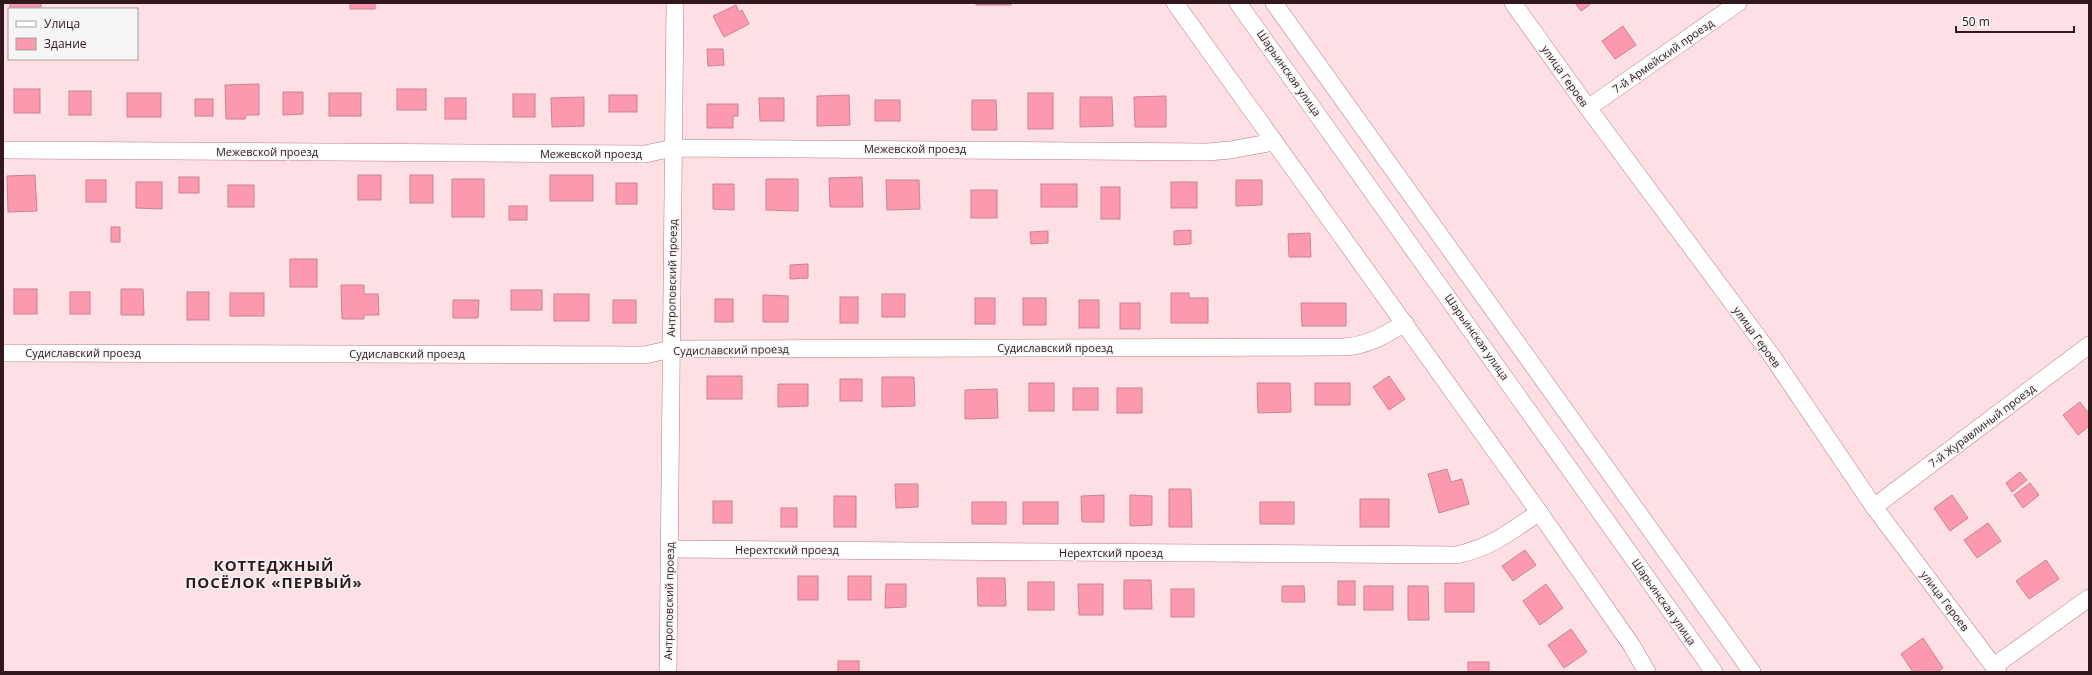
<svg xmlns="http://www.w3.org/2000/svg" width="2092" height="675" font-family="'Open Sans',sans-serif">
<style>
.building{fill:#fc99ae;stroke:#c78592}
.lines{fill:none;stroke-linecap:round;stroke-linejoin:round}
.minor-casing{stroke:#bb7986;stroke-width:18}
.minor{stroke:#fff;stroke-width:17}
.labels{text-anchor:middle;stroke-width:3;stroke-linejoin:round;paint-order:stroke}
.street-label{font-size:11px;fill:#31181d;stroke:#f5f5f5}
.district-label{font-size:15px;font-weight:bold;letter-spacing:1px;fill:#31181d;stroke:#f5f5f5}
</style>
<rect width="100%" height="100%" fill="#fddfe4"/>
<g class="building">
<rect x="10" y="3" width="31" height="4"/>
<rect x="350" y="3" width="25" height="6"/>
<rect x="976" y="3" width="35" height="2"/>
<polygon points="1575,3 1592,3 1581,11"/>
<polygon points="736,5 739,12 742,10 749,24 724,37 713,16"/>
<polygon points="1623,26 1636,45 1615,59 1602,41"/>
<polygon points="707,49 723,49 724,65 708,66"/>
<polygon points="259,84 259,115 246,115 245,119 226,119 225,85"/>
<rect x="14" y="89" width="26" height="24"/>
<rect x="397" y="89" width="29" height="21"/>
<rect x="69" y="91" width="22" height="24"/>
<polygon points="283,92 303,92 303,114 283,115"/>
<rect x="127" y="93" width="34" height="24"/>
<rect x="329" y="93" width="32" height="23"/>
<rect x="1028" y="93" width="25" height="36"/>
<rect x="513" y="94" width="22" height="23"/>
<rect x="609" y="95" width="28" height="17"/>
<polygon points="849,95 850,125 817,126 817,96"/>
<polygon points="1166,96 1166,127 1135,127 1134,97"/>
<polygon points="584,97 584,126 552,127 551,98"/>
<polygon points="1080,97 1112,97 1113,126 1080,127"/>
<rect x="445" y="98" width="21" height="21"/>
<polygon points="759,98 784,98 784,121 760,121"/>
<rect x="195" y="99" width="18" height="17"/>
<rect x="875" y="100" width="25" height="21"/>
<polygon points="972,100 996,100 997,130 972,130"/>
<polygon points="707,104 738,104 738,116 733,116 733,128 707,128"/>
<polygon points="35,175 37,211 8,212 7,176"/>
<rect x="358" y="175" width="23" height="25"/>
<rect x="410" y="175" width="23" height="28"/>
<rect x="550" y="175" width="43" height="26"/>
<rect x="179" y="177" width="20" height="16"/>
<polygon points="862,177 863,207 830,207 829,178"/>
<rect x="452" y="179" width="32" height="38"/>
<polygon points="766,179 798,179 798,211 766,210"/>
<rect x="86" y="180" width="20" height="22"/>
<polygon points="886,180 919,180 920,209 887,210"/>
<polygon points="1236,180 1262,180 1262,205 1236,206"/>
<polygon points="136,182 162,182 162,209 136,208"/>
<rect x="1171" y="182" width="26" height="26"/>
<rect x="616" y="183" width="21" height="21"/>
<polygon points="713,184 734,184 734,210 713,209"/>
<rect x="1041" y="184" width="36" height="23"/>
<rect x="228" y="185" width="26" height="22"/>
<rect x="1101" y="187" width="19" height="32"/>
<rect x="971" y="190" width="26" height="28"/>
<rect x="509" y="206" width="18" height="14"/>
<rect x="111" y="227" width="9" height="15"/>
<polygon points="1191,230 1191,244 1174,245 1174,231"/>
<polygon points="1048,231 1048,243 1031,244 1030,232"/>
<polygon points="1310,233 1311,257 1289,257 1288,234"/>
<rect x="290" y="259" width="27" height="28"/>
<polygon points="808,264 808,278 790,279 790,265"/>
<polygon points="341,285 364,285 364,294 378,294 379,315 364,315 364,319 342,319"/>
<rect x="14" y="289" width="23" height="25"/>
<polygon points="121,289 143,289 144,315 121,315"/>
<rect x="511" y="290" width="31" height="20"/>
<rect x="70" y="292" width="20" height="22"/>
<rect x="187" y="292" width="22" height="28"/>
<rect x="230" y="293" width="34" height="23"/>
<polygon points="1171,293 1189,293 1189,298 1208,298 1208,323 1171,323"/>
<rect x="554" y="294" width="35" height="27"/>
<rect x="882" y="294" width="23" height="23"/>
<polygon points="763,295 788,296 788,322 763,322"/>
<rect x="840" y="297" width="18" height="26"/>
<rect x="975" y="298" width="20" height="26"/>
<rect x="1023" y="298" width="23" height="27"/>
<rect x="715" y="299" width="18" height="23"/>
<polygon points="453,300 479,300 478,318 453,318"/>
<rect x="613" y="300" width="23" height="23"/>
<rect x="1079" y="300" width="20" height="28"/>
<rect x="1120" y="303" width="20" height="26"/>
<polygon points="1301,303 1346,303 1346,326 1302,326"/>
<rect x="707" y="376" width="35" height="23"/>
<polygon points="1389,376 1405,399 1389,410 1373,387"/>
<polygon points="882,377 914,377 915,406 882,407"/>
<rect x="840" y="379" width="22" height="22"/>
<rect x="1029" y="383" width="25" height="28"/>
<polygon points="1257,383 1290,383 1291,412 1258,413"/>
<rect x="1315" y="383" width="35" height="22"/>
<polygon points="778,384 808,384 808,406 778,407"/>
<rect x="1073" y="388" width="25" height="22"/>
<rect x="1117" y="388" width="25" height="25"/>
<polygon points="997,389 998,418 965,419 965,390"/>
<polygon points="2080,402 2089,414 2089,426 2078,435 2063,415"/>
<polygon points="1447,469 1451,482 1462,479 1469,504 1439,513 1428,474"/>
<polygon points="2020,472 2027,480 2012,492 2006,483"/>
<polygon points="2030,483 2039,495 2023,508 2014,495"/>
<polygon points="895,484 918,484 918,507 896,508"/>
<polygon points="1169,489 1191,489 1192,527 1169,527"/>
<polygon points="1104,495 1104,522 1082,522 1081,496"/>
<polygon points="1130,495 1152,496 1152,525 1130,526"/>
<polygon points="1952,495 1968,518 1950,531 1934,508"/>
<rect x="834" y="496" width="22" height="31"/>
<rect x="1360" y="499" width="29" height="28"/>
<rect x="713" y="501" width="19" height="22"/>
<rect x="972" y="502" width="34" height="22"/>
<rect x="1023" y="502" width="35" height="22"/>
<rect x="1260" y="502" width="34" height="22"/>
<rect x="781" y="508" width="16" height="19"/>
<polygon points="1988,523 2001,541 1977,558 1964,540"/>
<polygon points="1525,550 1536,565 1513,581 1502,566"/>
<polygon points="2046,560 2059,579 2029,599 2016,581"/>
<rect x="798" y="576" width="20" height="24"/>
<rect x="848" y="576" width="23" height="24"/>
<polygon points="977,578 1005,578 1006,606 978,606"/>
<polygon points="1124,580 1151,580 1152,609 1124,609"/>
<rect x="1338" y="581" width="17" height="24"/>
<rect x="1028" y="582" width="26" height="28"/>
<rect x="1445" y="583" width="29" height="29"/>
<polygon points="886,584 906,584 906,607 885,608"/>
<polygon points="1078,584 1103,584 1103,615 1079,615"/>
<polygon points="1546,584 1563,608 1540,625 1523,601"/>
<polygon points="1282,586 1304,586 1305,602 1282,602"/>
<rect x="1364" y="586" width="29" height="24"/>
<polygon points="1408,586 1428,586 1429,620 1408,620"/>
<rect x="1171" y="589" width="23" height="28"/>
<polygon points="1571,629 1587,652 1564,668 1548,645"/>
<polygon points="1923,638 1943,668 1937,672 1913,672 1901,654"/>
<rect x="838" y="661" width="21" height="11"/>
<rect x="1468" y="662" width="21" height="10"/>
</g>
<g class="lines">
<g class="minor-casing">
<g id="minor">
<polyline points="1175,3 1539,512 1632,646 1647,672"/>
<polyline points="1238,3 1714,672"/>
<polyline points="1274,3 1752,672"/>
<polyline points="1513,3 1588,108 1772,356 1874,507 1998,672"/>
<polyline points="1588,108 1738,3"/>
<polyline points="3,150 645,154 673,148 1208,152 1230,150 1274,142"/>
<path d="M3 353 645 355 671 349 1345 347C1369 345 1385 335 1405 323"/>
<polyline points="1874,507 2089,345"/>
<path d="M670 549 1456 555C1490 548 1512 531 1539 512"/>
<polyline points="1994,666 2089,598"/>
<polyline points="668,672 675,3"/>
</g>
</g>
<use href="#minor" class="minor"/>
</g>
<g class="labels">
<g class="street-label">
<text transform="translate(1663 56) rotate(-35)" y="4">7-й Армейский проезд</text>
<text transform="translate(1289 73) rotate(55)" y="4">Шарьинская улица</text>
<text transform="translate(1565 76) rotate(55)" y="4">улица Героев</text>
<text x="915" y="153">Межевской проезд</text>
<text x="267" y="156">Межевской проезд</text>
<text x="591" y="158">Межевской проезд</text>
<text transform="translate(672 278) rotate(-89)" y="4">Антроповский проезд</text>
<text transform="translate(1477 337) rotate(55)" y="4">Шарьинская улица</text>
<text transform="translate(1757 337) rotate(54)" y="4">улица Героев</text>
<text x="1055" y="352">Судиславский проезд</text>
<text transform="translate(731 350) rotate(-1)" y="4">Судиславский проезд</text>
<text x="83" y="357">Судиславский проезд</text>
<text x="407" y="358">Судиславский проезд</text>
<text transform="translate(1982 426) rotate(-37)" y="4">7-й Журавлиный проезд</text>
<text x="787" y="554">Нерехтский проезд</text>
<text x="1111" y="557">Нерехтский проезд</text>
<text transform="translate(669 601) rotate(-89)" y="4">Антроповский проезд</text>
<text transform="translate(1945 601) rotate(53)" y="4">улица Героев</text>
<text transform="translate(1664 602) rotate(55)" y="4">Шарьинская улица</text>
</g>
<g class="district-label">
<text x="274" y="571">КОТТЕДЖНЫЙ<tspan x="274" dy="17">ПОСЁЛОК «ПЕРВЫЙ»</tspan></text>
</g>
</g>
<rect width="2092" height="675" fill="none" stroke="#31181d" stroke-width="8"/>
<rect x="8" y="8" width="130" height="52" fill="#f5f5f5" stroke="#a79d9f"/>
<rect x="16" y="21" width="20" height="6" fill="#ffffff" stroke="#a79d9f"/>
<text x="44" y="28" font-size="12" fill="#31181d">Улица</text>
<rect x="16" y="38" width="20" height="12" fill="#fc99ae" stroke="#a79d9f"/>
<text x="44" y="48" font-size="12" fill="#31181d">Здание</text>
<path d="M1956 26v6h118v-6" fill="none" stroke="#31181d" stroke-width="2"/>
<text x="1962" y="26" font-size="12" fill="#31181d" stroke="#f5f5f5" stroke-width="3" paint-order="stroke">50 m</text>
</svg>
